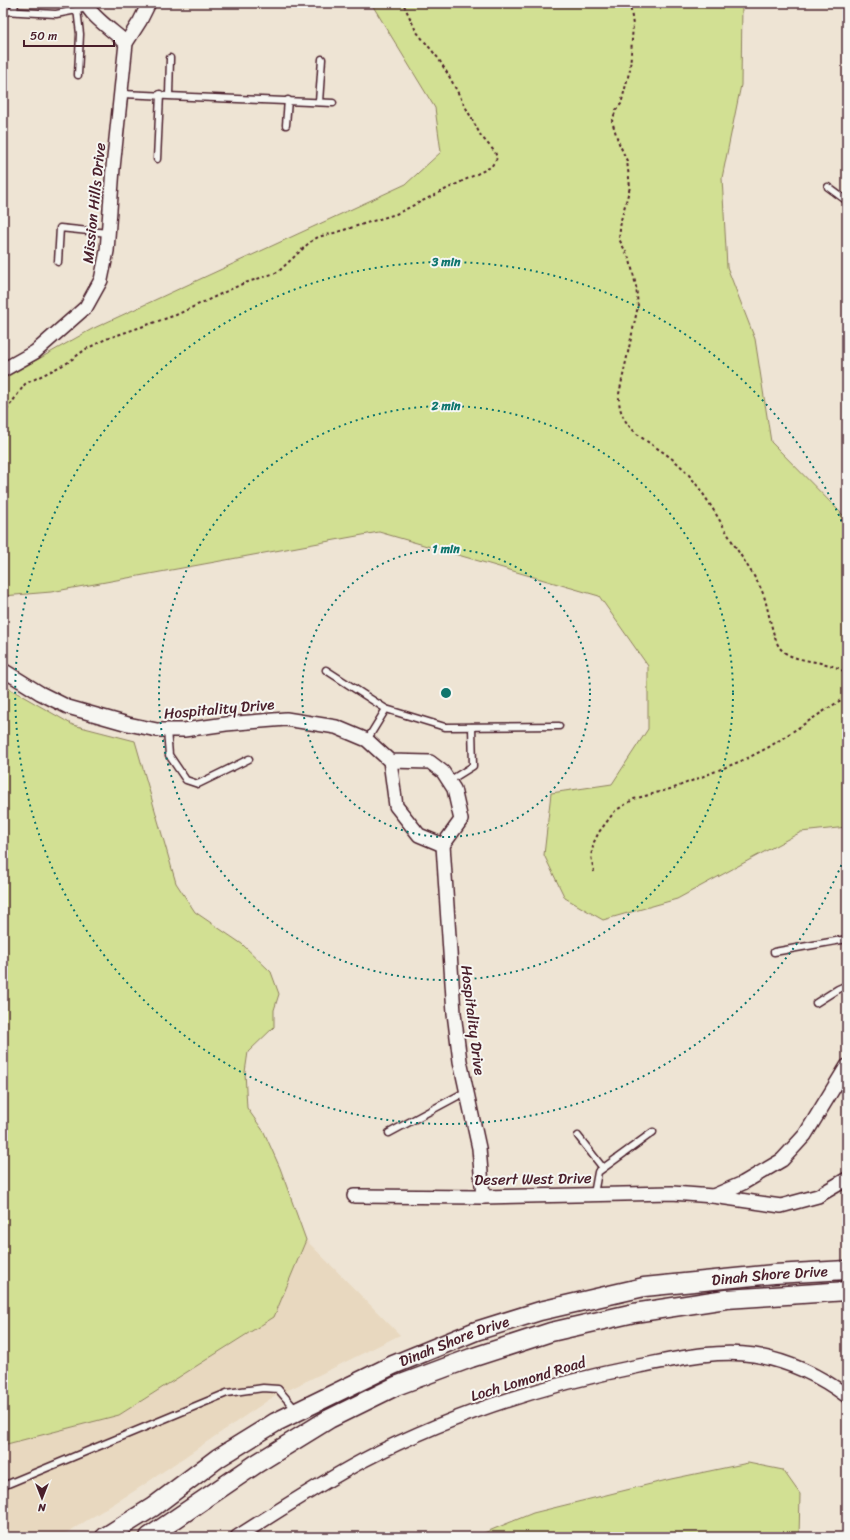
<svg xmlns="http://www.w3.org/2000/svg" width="850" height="1540" font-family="Sriracha,sans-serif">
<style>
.built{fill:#e8d8bf}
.green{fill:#d2e093;stroke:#8e805f}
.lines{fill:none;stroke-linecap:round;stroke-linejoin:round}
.lane-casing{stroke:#4a1f2b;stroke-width:9}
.street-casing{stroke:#4a1f2b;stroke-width:16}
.secondary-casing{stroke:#4a1f2b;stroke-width:21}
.path{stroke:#4a1f2b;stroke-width:2;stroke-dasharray:3 3;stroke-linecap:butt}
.lane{stroke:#f6f6f2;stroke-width:6}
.street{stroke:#f6f6f2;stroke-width:13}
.secondary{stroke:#f6f6f2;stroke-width:18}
.ring{fill:none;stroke:#0f766e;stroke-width:2;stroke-dasharray:2 4}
.labels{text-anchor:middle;stroke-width:4;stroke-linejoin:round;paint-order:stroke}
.street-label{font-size:15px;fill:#4a1f2b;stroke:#f6f6f2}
.centre{fill:#0f766e;stroke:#f6f6f2;stroke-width:2}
.ring-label{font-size:12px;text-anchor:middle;font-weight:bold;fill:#0f766e;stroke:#f6f6f2;stroke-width:4;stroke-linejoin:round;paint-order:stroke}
</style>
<rect width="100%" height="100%" fill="#eee4d4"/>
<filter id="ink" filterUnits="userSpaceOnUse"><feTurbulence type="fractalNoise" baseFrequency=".025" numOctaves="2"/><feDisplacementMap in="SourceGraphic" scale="8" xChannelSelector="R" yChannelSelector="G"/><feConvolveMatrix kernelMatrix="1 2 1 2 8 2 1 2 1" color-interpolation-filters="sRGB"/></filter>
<g filter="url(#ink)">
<polygon class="built" points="306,1240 400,1335 270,1399 136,1490 60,1537 3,1537 3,1445 119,1415 274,1317"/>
<g class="green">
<polygon points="371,3 742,3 741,85 722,178 727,267 755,339 771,442 847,519 847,827 801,832 677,899 603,920 565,898 544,855 551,793 612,784 648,729 648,666 599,596 379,532 51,592 3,596 3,379 92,329 406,184 441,152 435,108"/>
<polygon points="3,685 73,725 135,741 176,883 195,912 242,944 271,972 279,994 274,1010 274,1027 248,1052 245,1072 247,1108 264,1132 280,1168 306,1240 274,1317 119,1415 3,1445"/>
<polygon points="748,1463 783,1470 800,1494 799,1537 474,1537 533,1513 671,1479"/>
</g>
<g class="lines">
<g class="lane-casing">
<g id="lane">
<polyline points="77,9 80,34 78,75"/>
<polyline points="3,11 56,14 87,8"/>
<polyline points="14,11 15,3"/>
<polyline points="122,94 333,103"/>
<polyline points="169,95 170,58"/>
<polyline points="319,102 322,59"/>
<polyline points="286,125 288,100"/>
<polyline points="157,159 160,94"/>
<polyline points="828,187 847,201"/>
<polyline points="58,262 60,228 108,233"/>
<polyline points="326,670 386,709 445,727 559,726"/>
<polyline points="167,730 169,755 186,780 198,784 249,759"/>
<polyline points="367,740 386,709"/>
<polyline points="449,781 473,766 472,727"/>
<polyline points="774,952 847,939"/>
<polyline points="816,1003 838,989 847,985"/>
<polyline points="389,1133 467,1091"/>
<polyline points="578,1136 603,1168"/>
<polyline points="594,1194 598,1172 653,1132"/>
<polyline points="3,1486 227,1393 263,1388 278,1389 296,1410"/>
</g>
</g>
<g class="street-casing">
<g id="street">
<path d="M86 3C89 15 116 33 126 43"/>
<polyline points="3,370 35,352 86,307 101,280 107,251 113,168 126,43 140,21 149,3"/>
<polyline points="3,670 40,693 68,707 128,724 157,730 184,730 226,724 286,719 336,727 367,740 390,761 396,806 419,835 443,845 461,820 454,789 443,772 430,762 390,761"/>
<polyline points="443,845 454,1013 460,1061 479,1148 483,1197"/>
<polyline points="354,1196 483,1197 672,1193 713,1196 781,1206 818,1196 847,1179"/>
<polyline points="713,1196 743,1183 782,1160 805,1135 847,1066"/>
<path d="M237 1537C278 1511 319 1484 362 1461 448 1416 543 1385 639 1366 676 1359 717 1349 754 1355 789 1361 819 1375 847 1396"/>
</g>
</g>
<g class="secondary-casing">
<g id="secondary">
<path id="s1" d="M105 1537 153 1507 218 1458 276 1422 393 1365 476 1331 540 1311 644 1287 774 1274 847 1270"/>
<polyline points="149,1537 256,1464 329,1419 396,1386 471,1358 551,1332 634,1313 726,1299 847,1291"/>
</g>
</g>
<g class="path">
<path d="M630 3 633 25 630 69 621 104 616 110 612 121 618 141 627 161 630 187 621 220 619 239 630 260 636 286 638 306 619 394C617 432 652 441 676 462 700 482 721 524 738 551 747 566 758 580 764 596 768 608 773 640 780 648 793 665 830 658 847 674"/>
<polyline points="3,415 25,384 67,363 86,349 106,339 176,315 242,284 278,272 310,242 318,237 334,233 396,214 491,167 497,158 495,152 481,136 449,76 438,58 416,31 403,3"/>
<polyline points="594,872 591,856 594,842 599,832 615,811 634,799 674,788 746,759 769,747 847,696"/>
</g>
<use href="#lane" class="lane"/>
<use href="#street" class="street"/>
<use href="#secondary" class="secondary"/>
</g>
</g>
<g class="ring">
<circle cx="446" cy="693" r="144"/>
<circle cx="446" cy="693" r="287"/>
<path d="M846 854A431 431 0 1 1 846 532"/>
</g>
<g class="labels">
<g class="street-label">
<text transform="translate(94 203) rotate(-84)" y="5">Mission Hills Drive</text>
<text transform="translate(219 709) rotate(-5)" y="5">Hospitality Drive</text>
<text transform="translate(473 1020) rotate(83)" y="5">Hospitality Drive</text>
<text transform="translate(533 1179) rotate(-1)" y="5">Desert West Drive</text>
<text dy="5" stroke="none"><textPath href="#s1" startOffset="726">Dinah Shore Drive</textPath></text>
<text dy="5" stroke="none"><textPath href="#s1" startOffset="402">Dinah Shore Drive</textPath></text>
<text transform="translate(528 1379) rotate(-17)" y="5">Loch Lomond Road</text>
</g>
</g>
<circle cx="446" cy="693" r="6" class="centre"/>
<g class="ring-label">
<text x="446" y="266">3 min</text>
<text x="446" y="410">2 min</text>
<text x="446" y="553">1 min</text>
</g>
<rect width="850" height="1540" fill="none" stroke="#f6f6f2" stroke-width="16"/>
<rect x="8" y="8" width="834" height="1524" fill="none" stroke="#4a1f2b" stroke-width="1.5" filter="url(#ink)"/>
<g transform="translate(42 1498) rotate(180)" stroke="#f6f6f2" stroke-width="3" paint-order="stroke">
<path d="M0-3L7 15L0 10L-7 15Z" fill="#4a1f2b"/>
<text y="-6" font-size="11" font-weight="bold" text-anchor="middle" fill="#4a1f2b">N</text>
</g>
<path d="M24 40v6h90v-6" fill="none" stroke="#4a1f2b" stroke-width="2"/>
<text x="30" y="40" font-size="12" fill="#4a1f2b" stroke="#f6f6f2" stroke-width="3" paint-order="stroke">50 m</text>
</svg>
